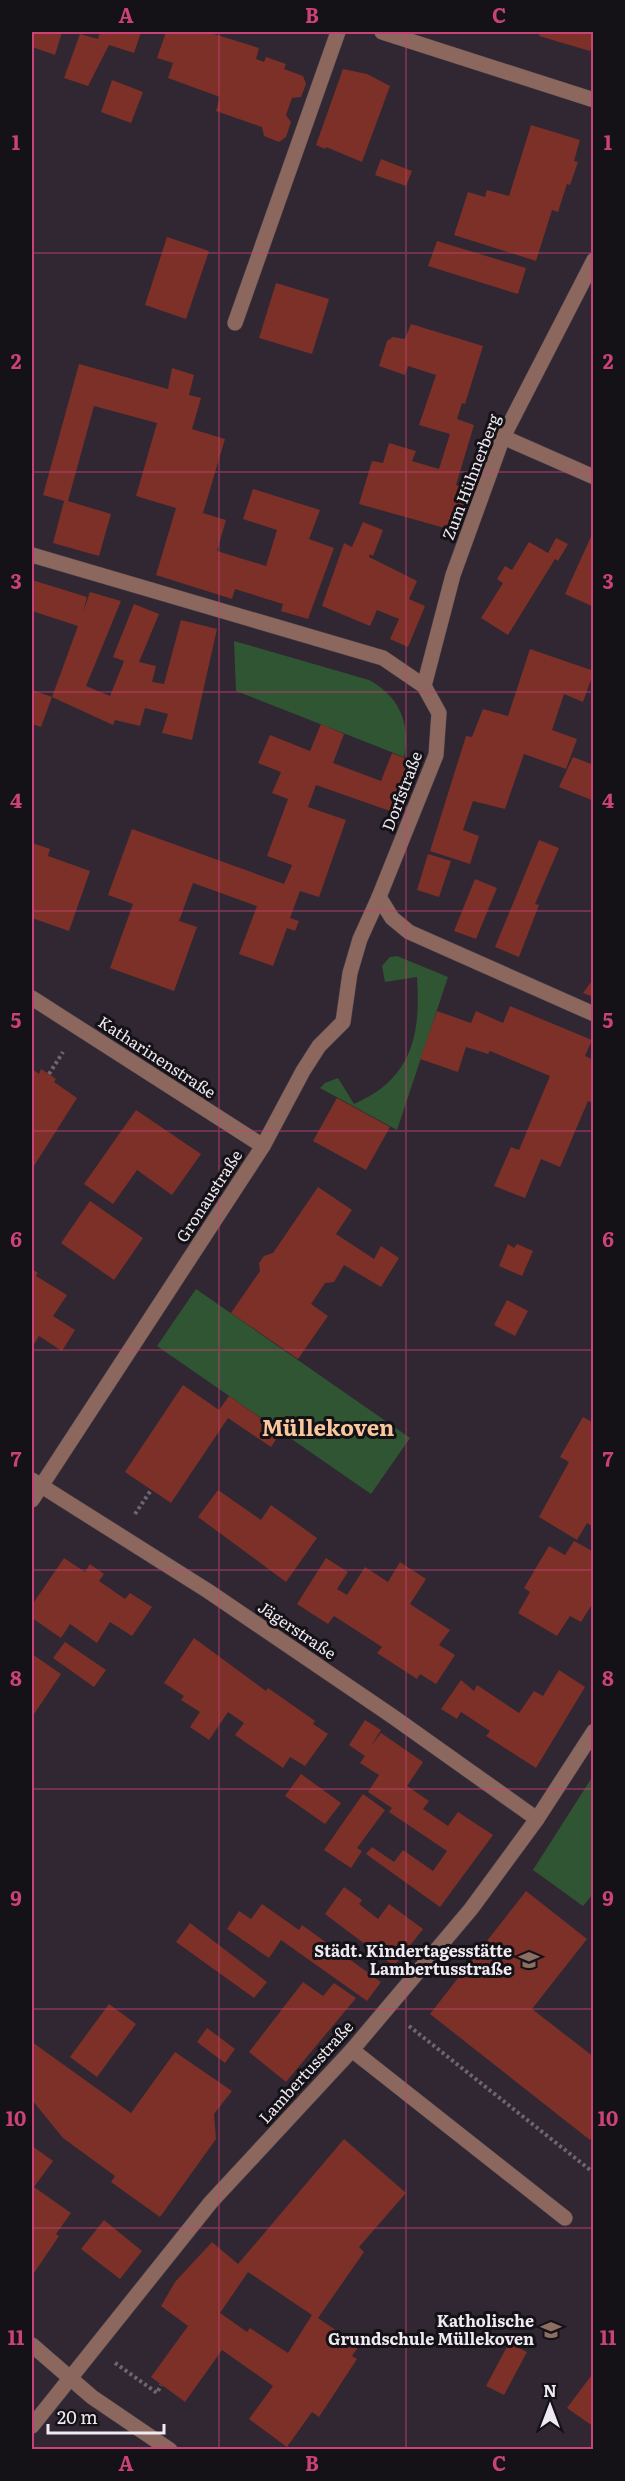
<svg xmlns="http://www.w3.org/2000/svg" width="625" height="2481" font-family="Literata,serif">
<style>
.green{fill:#305533}
.building{fill:#7c3027;fill-rule:evenodd}
.lines{fill:none;stroke-linecap:round;stroke-linejoin:round}
.minor-casing{stroke:#4b424e;stroke-width:16}
.path{stroke:#6d656f;stroke-width:4;stroke-dasharray:3 3;stroke-linecap:butt}
.minor{stroke:#8b675d;stroke-width:15}
.grid{fill:none;stroke:#cb4279;stroke-width:1.5;stroke-opacity:0.55}
.labels{text-anchor:middle;stroke-width:6;stroke-linejoin:round;paint-order:stroke}
.street-label{font-size:16px;fill:#efeaf1;stroke:#151217}
.poi-label{font-size:16px;font-weight:bold;fill:#efeaf1;stroke:#151217;text-anchor:end}
.district-label{font-size:22px;font-weight:bold;fill:#f9c79c;stroke:#151217}
.neatline{fill:none;stroke:#cb4279;stroke-width:2}
.grid-label{font-size:20px;text-anchor:middle;font-weight:bold;fill:#cb4279}
</style>
<rect width="100%" height="100%" fill="#302733"/>
<g class="green">
<path d="M234 641 369 680C399 696 411 724 404 757L236 691Z"/>
<path d="M397 956 448 977 397 1130 320 1088 325 1083 338 1078 354 1104C412 1079 421 1035 417 977L385 982 382 966 390 957Z"/>
<polygon points="196,1289 410,1438 371,1494 157,1346"/>
<polygon points="591,1779 593,1779 593,1894 583,1906 533,1870"/>
</g>
<g class="building">
<polygon points="32,32 62,32 55,55 32,47"/>
<polygon points="100,32 141,32 134,53 109,45 88,86 64,78 80,34 98,39"/>
<polygon points="166,32 207,32 240,42 259,48 256,59 264,62 266,57 286,64 284,69 303,76 306,84 301,97 292,98 286,115 291,122 286,137 279,142 264,136 262,127 216,111 220,97 168,78 173,63 157,58"/>
<polygon points="540,32 594,32 594,41 590,51 539,36"/>
<polygon points="343,69 367,74 390,86 362,162 326,147 325,149 316,145"/>
<polygon points="112,80 143,92 131,123 101,112"/>
<polygon points="531,125 580,140 574,161 578,162 570,185 567,184 558,212 552,210 536,261 454,235 468,192 485,197 487,190 509,196"/>
<polygon points="381,159 412,171 406,186 375,175"/>
<polygon points="167,237 209,251 186,319 145,305"/>
<polygon points="437,241 526,268 518,294 428,266"/>
<polygon points="276,283 329,299 312,354 259,338"/>
<polygon points="411,324 483,346 465,404 462,403 457,419 474,425 456,485 471,489 459,532 359,504 372,461 383,463 389,443 416,451 412,461 439,469 450,434 419,425 436,375 408,366 405,375 379,366 387,341 393,337 405,339"/>
<polygon points="79,364 168,389 172,368 194,375 189,395 201,398 192,429 225,439 203,513 226,520 217,551 266,566 277,530 243,519 253,489 320,510 309,539 334,548 308,619 281,611 283,604 235,589 232,599 156,575 176,508 136,496 157,423 94,406 68,501 111,514 99,556 53,543 64,501 43,495"/>
<polygon points="363,522 383,530 373,556 370,554 369,557 417,581 409,599 425,606 408,647 390,639 399,619 377,610 370,626 322,606 344,543 352,547"/>
<polygon points="594,530 594,607 565,594"/>
<polygon points="556,538 568,544 558,561 555,559 508,635 481,618 503,583 497,579 505,566 512,570 529,542 548,553"/>
<polygon points="32,580 87,597 83,613 90,592 121,601 86,686 110,696 124,661 113,657 134,604 159,614 139,662 156,666 152,682 164,684 181,620 217,629 192,740 162,733 168,714 145,708 140,726 115,720 113,725 52,697 78,626 32,611"/>
<polygon points="530,649 594,671 583,702 564,694 552,730 577,739 566,769 524,754 505,809 473,801 463,830 479,836 470,864 430,851 466,736 472,737 483,709 508,716"/>
<polygon points="32,690 52,697 41,727 32,724"/>
<polygon points="321,724 344,734 333,763 381,781 392,753 410,760 390,811 316,785 308,807 346,820 319,897 300,891 290,918 299,921 295,931 287,928 273,966 239,954 257,906 193,883 179,921 197,927 174,991 110,968 133,904 108,895 132,829 284,884 292,865 267,856 288,799 272,793 281,772 258,763 270,735 310,751"/>
<polygon points="573,757 594,765 594,801 559,787"/>
<polygon points="539,840 559,848 535,904 539,905 519,957 495,947"/>
<polygon points="32,843 50,849 48,856 90,871 69,931 32,918"/>
<polygon points="428,854 451,861 439,897 417,890"/>
<polygon points="475,879 497,888 476,939 454,931"/>
<polygon points="594,978 594,997 583,993"/>
<polygon points="510,1006 592,1040 585,1056 594,1060 594,1103 588,1101 560,1167 541,1159 525,1198 494,1186 511,1147 519,1150 550,1076 490,1051 488,1054 466,1047 458,1072 420,1059 437,1011 471,1023 476,1011 503,1023"/>
<polygon points="32,1069 39,1074 41,1069 49,1074 56,1079 54,1082 77,1098 32,1169"/>
<polygon points="337,1098 390,1127 366,1170 313,1141"/>
<polygon points="136,1110 201,1154 172,1195 137,1170 113,1204 84,1184"/>
<polygon points="318,1187 352,1210 336,1234 374,1259 381,1246 399,1258 381,1287 344,1265 334,1282 325,1283 311,1304 328,1316 298,1359 231,1313 260,1271 259,1263 264,1256 273,1253"/>
<polygon points="90,1201 143,1238 114,1280 61,1243"/>
<polygon points="508,1244 514,1248 517,1244 533,1251 522,1276 499,1266"/>
<polygon points="32,1269 38,1273 36,1276 67,1295 53,1316 75,1330 62,1351 39,1336 34,1344 32,1343"/>
<polygon points="507,1300 528,1311 515,1336 494,1325"/>
<polygon points="183,1385 219,1410 229,1396 281,1432 271,1447 228,1418 171,1503 125,1472"/>
<polygon points="583,1417 594,1423 594,1527 587,1523 577,1540 539,1517 569,1462 560,1457"/>
<polygon points="218,1490 261,1520 271,1505 317,1538 286,1582 198,1517"/>
<polygon points="574,1541 594,1552 594,1601 581,1622 570,1616 557,1636 518,1613 530,1592 524,1588 549,1546 565,1555"/>
<polygon points="64,1558 85,1572 90,1564 104,1574 99,1581 125,1599 130,1593 152,1607 132,1636 110,1622 97,1643 70,1624 61,1638 32,1618 32,1605"/>
<polygon points="326,1558 348,1572 337,1589 347,1595 365,1567 388,1582 400,1562 426,1579 410,1604 450,1630 439,1645 455,1655 436,1684 420,1674 417,1679 377,1653 382,1647 334,1616 328,1624 297,1604"/>
<polygon points="194,1638 251,1680 266,1691 268,1688 315,1721 313,1724 328,1734 305,1766 290,1757 283,1768 235,1735 244,1723 228,1712 209,1740 190,1727 200,1712 181,1700 184,1696 164,1683"/>
<polygon points="65,1642 106,1670 94,1687 53,1658"/>
<polygon points="32,1654 61,1674 32,1717"/>
<polygon points="559,1670 585,1687 536,1768 486,1736 490,1731 461,1712 457,1719 441,1709 461,1680 474,1691 477,1685 519,1713 534,1691 543,1696"/>
<polygon points="365,1720 381,1730 371,1746 381,1733 423,1762 407,1786 429,1801 423,1809 448,1826 458,1812 493,1835 440,1907 366,1854 372,1847 394,1862 403,1850 433,1871 447,1851 389,1812 392,1808 368,1792 379,1775 360,1763 365,1756 349,1745"/>
<polygon points="301,1774 341,1803 325,1824 285,1796"/>
<polygon points="363,1794 385,1810 357,1848 362,1851 351,1868 324,1850"/>
<polygon points="344,1887 362,1900 359,1904 378,1919 389,1904 423,1929 394,1966 325,1914"/>
<polygon points="526,1891 587,1939 532,2009 594,2057 594,2135 590,2140 430,2014"/>
<polygon points="262,1904 299,1930 302,1925 381,1982 367,2001 281,1940 269,1958 227,1929 239,1911 251,1919"/>
<polygon points="190,1923 267,1982 254,1998 176,1942"/>
<polygon points="303,1982 323,1996 334,1983 356,1998 286,2082 249,2052"/>
<polygon points="109,2004 136,2024 97,2077 70,2057"/>
<polygon points="207,2028 235,2049 225,2063 197,2042"/>
<polygon points="32,2042 131,2113 175,2052 232,2091 214,2114 216,2139 160,2217 111,2182 115,2176 63,2138 32,2100"/>
<path d="M344 2139 406 2193 359 2247 364 2252 318 2318 359 2346 352 2356 357 2359 319 2417 312 2412 287 2447 249 2419 273 2386 222 2350 185 2402 151 2377 188 2326 161 2306 175 2282 212 2242 238 2264ZM248 2272 312 2315 288 2353 250 2328 247 2332 220 2313Z"/>
<polygon points="32,2146 53,2161 34,2187 71,2213 56,2234 59,2236 32,2276"/>
<polygon points="104,2220 142,2251 120,2279 81,2249"/>
<polygon points="509,2343 527,2352 504,2395 486,2386"/>
<polygon points="594,2372 594,2427 567,2408"/>
</g>
<g class="lines">
<g class="minor-casing">
<g id="minor">
<polyline points="382,32 594,100"/>
<polyline points="235,323 338,32"/>
<polyline points="503,437 594,477"/>
<polyline points="32,555 383,658 424,686 439,713 436,755 379,897 392,918 409,932 594,1014"/>
<polyline points="424,686 453,575 503,437 594,260"/>
<polyline points="32,998 263,1146"/>
<polyline points="32,1480 208,1591 392,1716 537,1819"/>
<polyline points="32,1500 263,1146 303,1071 319,1046 343,1022 350,973 360,939 379,897"/>
<polyline points="352,2050 565,2218"/>
<polyline points="32,2345 92,2397 170,2450"/>
<polyline points="32,2426 211,2202 352,2050 471,1909 537,1819 594,1731"/>
</g>
</g>
<g class="path">
<polyline points="49,1074 63,1052"/>
<polyline points="135,1514 151,1490"/>
<polyline points="409,2026 594,2173"/>
<polyline points="115,2363 157,2393 161,2385"/>
</g>
<use href="#minor" class="minor"/>
</g>
<path class="grid" d="M219 32V2450M406 32V2450M32 253H594M32 472H594M32 692H594M32 911H594M32 1131H594M32 1350H594M32 1570H594M32 1789H594M32 2009H594M32 2228H594"/>
<defs>
<g id="school-bare" transform="scale(1.62)"><path d="M0-5L7-2L0 1L-7-2ZM-4 1L0 2.5L4 1V4Q0 6-4 4Z" fill="#8d6e63" stroke="#151217" stroke-width="2.5" paint-order="stroke"/></g>
</defs>
<g fill-rule="evenodd">
<use href="#school-bare" x="529" y="1960"/>
<use href="#school-bare" x="551" y="2330"/>
</g>
<g class="labels">
<g class="street-label">
<text transform="translate(471 477) rotate(-69)" y="6">Zum Hühnerberg</text>
<text transform="translate(402 791) rotate(-69)" y="6">Dorfstraße</text>
<text transform="translate(157 1057) rotate(33)" y="6">Katharinenstraße</text>
<text transform="translate(209 1196) rotate(-57)" y="6">Gronaustraße</text>
<text transform="translate(297 1630) rotate(34)" y="6">Jägerstraße</text>
<text transform="translate(306 2072) rotate(-48)" y="6">Lambertusstraße</text>
</g>
<g class="poi-label">
<text x="512" y="1957">Städt. Kindertagesstätte<tspan x="512" dy="18">Lambertusstraße</tspan></text>
<text x="534" y="2327">Katholische<tspan x="534" dy="18">Grundschule Müllekoven</tspan></text>
</g>
<g class="district-label">
<text x="328" y="1436">Müllekoven</text>
</g>
</g>
<rect width="625" height="2481" fill="none" stroke="#151217" stroke-width="66"/>
<g transform="translate(550 2406)" stroke="#151217" stroke-width="4.5" paint-order="stroke">
<path d="M0-4.5L10 22L0 15L-10 22Z" fill="#efeaf1"/>
<text y="-9" font-size="16" font-weight="bold" text-anchor="middle" fill="#efeaf1">N</text>
</g>
<path d="M48 2424v9h116v-9" fill="none" stroke="#efeaf1" stroke-width="3"/>
<text x="57" y="2424" font-size="18" fill="#efeaf1" stroke="#151217" stroke-width="4.5" paint-order="stroke">20 m</text>
<rect x="33" y="33" width="559" height="2415" class="neatline"/>
<g class="grid-label">
<text x="126" y="23">A</text>
<text x="312" y="23">B</text>
<text x="499" y="23">C</text>
<text x="16" y="150">1</text>
<text x="608" y="150">1</text>
<text x="16" y="369">2</text>
<text x="608" y="369">2</text>
<text x="16" y="589">3</text>
<text x="608" y="589">3</text>
<text x="16" y="808">4</text>
<text x="608" y="808">4</text>
<text x="16" y="1028">5</text>
<text x="608" y="1028">5</text>
<text x="16" y="1247">6</text>
<text x="608" y="1247">6</text>
<text x="16" y="1467">7</text>
<text x="608" y="1467">7</text>
<text x="16" y="1686">8</text>
<text x="608" y="1686">8</text>
<text x="16" y="1906">9</text>
<text x="608" y="1906">9</text>
<text x="16" y="2126">10</text>
<text x="608" y="2126">10</text>
<text x="16" y="2345">11</text>
<text x="608" y="2345">11</text>
<text x="126" y="2471">A</text>
<text x="312" y="2471">B</text>
<text x="499" y="2471">C</text>
</g>
</svg>
